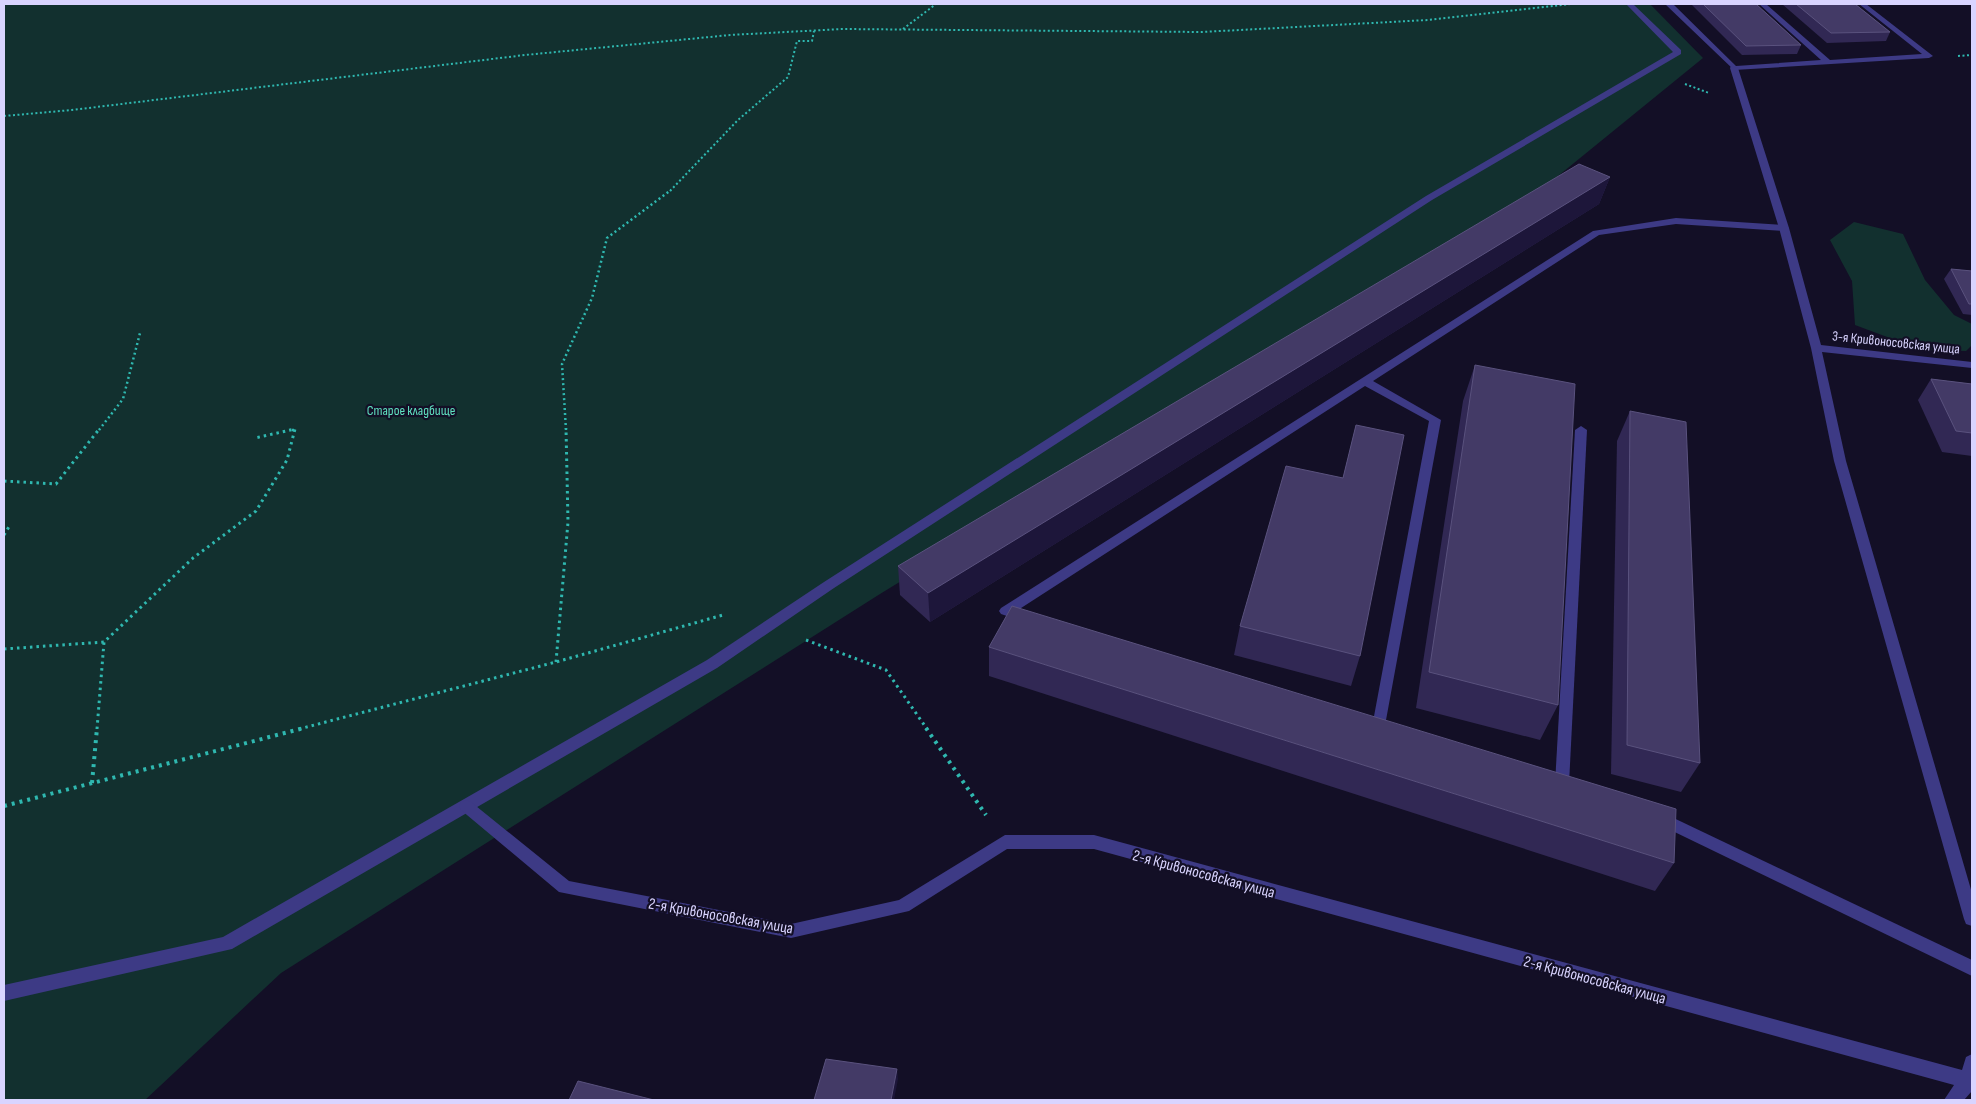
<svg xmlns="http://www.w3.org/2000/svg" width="1976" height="1104" font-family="'Sofia Sans Condensed',sans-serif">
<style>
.green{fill:#12302f}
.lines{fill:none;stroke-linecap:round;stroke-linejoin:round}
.path-far3{stroke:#2fb8b0;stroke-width:2;stroke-dasharray:2 2.5;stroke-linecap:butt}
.path-far2{stroke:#2fb8b0;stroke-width:2.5;stroke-dasharray:2 3;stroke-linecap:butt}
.path-far1{stroke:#2fb8b0;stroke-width:3;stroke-dasharray:2.5 4;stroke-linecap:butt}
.path{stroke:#2fb8b0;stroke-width:4;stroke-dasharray:3 5;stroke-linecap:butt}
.service{fill:#3d3a85;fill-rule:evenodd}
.minor{fill:#3d3a85;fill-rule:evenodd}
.wall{fill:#312854}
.shaded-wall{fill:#1d163a}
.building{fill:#433a66;stroke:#5a527e}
.labels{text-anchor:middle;stroke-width:4.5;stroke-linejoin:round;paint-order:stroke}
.street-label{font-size:14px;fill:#d9d4ff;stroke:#130f26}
.park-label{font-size:14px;fill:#5fe0c0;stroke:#130f26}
.near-street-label{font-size:16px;fill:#d9d4ff;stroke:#130f26}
</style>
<rect width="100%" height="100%" fill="#130f26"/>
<g class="green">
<polygon points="4,4 1650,4 1703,58 1542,189 880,594 281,973 145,1100 4,1100"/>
<polygon points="1854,222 1903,234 1925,280 1954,315 1972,324 1972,345 1966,351 1922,350 1855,325 1852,281 1830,240"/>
</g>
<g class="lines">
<g class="path-far3">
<polyline points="903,29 936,4"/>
<polyline points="1958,56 1972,55"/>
<polyline points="1685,84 1709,93"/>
<polyline points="4,116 72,110 525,55 730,35 842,29 1202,32 1428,20 1570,4"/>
<polyline points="670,191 738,120 788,77 797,41 812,41 814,31"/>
</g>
<g class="path-far2">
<polyline points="99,430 123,399 140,333"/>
<polyline points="292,430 295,430"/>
<polyline points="566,430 562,364 592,298 607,238 671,190"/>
</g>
<g class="path-far1">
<polyline points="4,481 56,484 100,428"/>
<polyline points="4,535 10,525"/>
<polyline points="806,640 886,670 927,729"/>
<polyline points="4,649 104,642"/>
<polyline points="556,662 568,522 566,428"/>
<polyline points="97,729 104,642 193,558 256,511 287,460 295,429 255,438"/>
<polyline points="299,729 556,662 723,615"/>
</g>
<g class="path">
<polyline points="926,728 986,815"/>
<polyline points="92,783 97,728"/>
<polyline points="4,806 304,728"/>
</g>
<g class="service">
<polygon points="1626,4 1633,4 1681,50 1681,54 1432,200 834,588 717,668 232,949 4,1001 4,985 223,937 707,660 824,582 1426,196 1673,52"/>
<polygon points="1665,4 1673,4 1736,66 1821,60 1759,4 1766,4 1830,60 1922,54 1859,4 1866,4 1933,56 1929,58 1734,70"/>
<polygon points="1676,218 1784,225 1789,228 1784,231 1676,224 1599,235 1373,381 1441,420 1384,731 1379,733 1374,731 1372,727 1429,421 1365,386 1018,610 1030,614 1032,617 1030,620 1025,622 1001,614 999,611 1001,608 1593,231"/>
<polygon points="1581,426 1587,430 1569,784 1567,788 1562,790 1557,788 1555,784 1575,430"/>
<polygon points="1661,812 1972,960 1972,976 1656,823 1653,818 1656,813"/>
</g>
<g class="minor">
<polygon points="1731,66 1738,68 1789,228 1821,345 1972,362 1972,368 1822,352 1846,461 1972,893 1972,926 1966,924 1964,919 1834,461 1811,348 1779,228 1730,68"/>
<polygon points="466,800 471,802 569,881 791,924 899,900 1005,835 1094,835 1962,1070 1966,1057 1972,1054 1972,1091 1964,1100 1944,1100 1954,1085 1094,849 1007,849 909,911 791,938 559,892 461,810 459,806 461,802"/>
</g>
</g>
<g class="wall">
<polygon points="1691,4 1756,4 1801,45 1797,54 1742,55"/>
<polygon points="1782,4 1855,4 1890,32 1886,41 1827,43"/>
<polygon points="1610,177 1599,204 930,622 900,595 898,566"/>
<polygon points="1951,269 1972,271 1972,315 1963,314 1944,279"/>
<polygon points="1475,365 1558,705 1540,740 1416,708 1463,401"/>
<polygon points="1931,379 1972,384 1972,456 1942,452 1918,400"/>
<polygon points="1630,411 1700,763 1681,792 1611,774 1617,441"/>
<polygon points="1356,425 1360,656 1351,686 1234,655 1240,626 1343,478"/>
<polygon points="989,647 1674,863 1655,891 989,676"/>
</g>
<g class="shaded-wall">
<polygon points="1610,177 1599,204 930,622 928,593"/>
<polygon points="897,1069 898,1079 894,1100 891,1100"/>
</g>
<g class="building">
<polygon points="1703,4 1756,4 1801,45 1746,46"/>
<polygon points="1796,4 1855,4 1890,32 1831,33"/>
<polygon points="1579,164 1610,177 928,593 898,566"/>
<polygon points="1951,269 1972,271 1972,304 1969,304"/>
<polygon points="1475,365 1575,384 1558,705 1429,672"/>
<polygon points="1931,379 1972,384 1972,433 1956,431"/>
<polygon points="1630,411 1686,422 1700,763 1627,745"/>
<polygon points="1356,425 1404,435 1360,656 1240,626 1286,466 1343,478"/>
<polygon points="1012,606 1676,809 1674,863 989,647"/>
<polygon points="826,1059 897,1069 891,1100 814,1100"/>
<polygon points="578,1081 654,1100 569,1100"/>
</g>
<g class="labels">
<g class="street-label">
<text transform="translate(1896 342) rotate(6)" y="5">3-я Кривоносовская улица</text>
</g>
<g class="park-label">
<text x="411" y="415">Старое кладбище</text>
</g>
<g class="near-street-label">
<text transform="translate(1204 873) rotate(15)" y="6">2-я Кривоносовская улица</text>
<text transform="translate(721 915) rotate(10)" y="6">2-я Кривоносовская улица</text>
<text transform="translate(1595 979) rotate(15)" y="6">2-я Кривоносовская улица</text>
</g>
</g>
<rect width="1976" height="1104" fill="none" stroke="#d9d4ff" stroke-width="10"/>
</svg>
